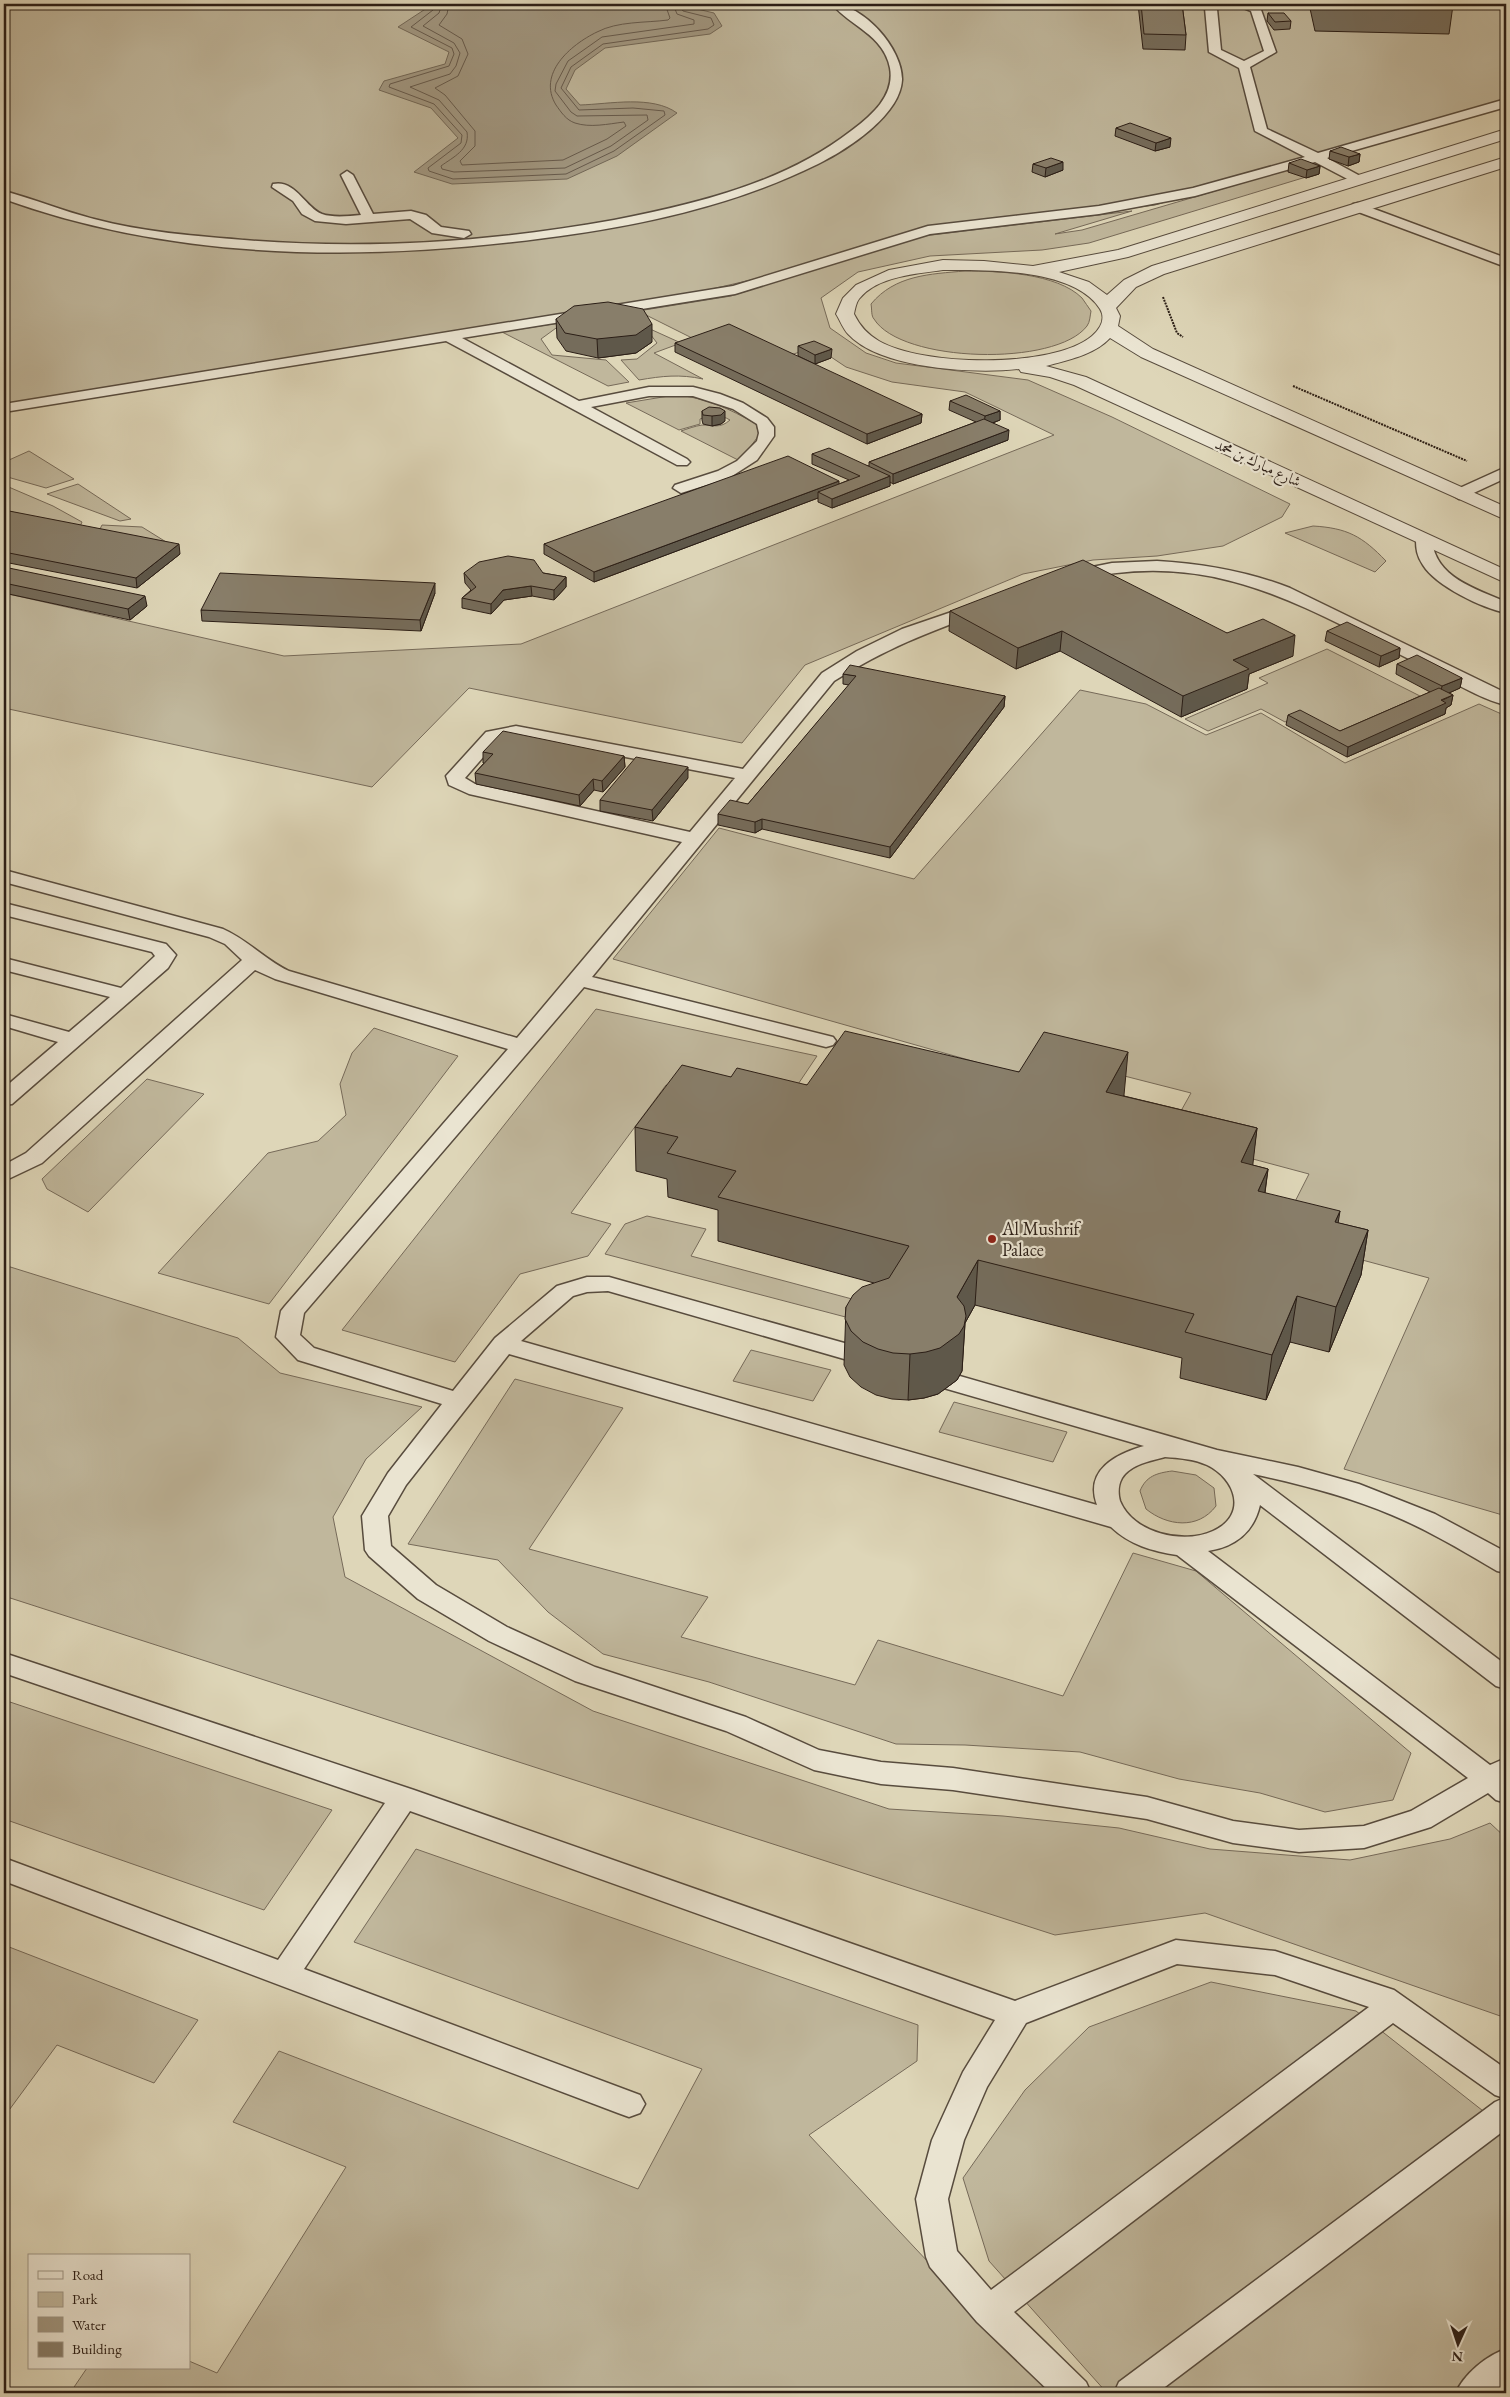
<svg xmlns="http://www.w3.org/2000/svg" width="1510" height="2397" font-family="'EB Garamond',Amiri,serif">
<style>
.green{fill:#c0b79c;stroke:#766a59}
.water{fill:#a19781;stroke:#726756}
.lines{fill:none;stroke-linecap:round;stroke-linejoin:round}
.shore{stroke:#665a4c;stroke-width:1}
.service-casing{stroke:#584c3e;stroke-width:3}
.tertiary-casing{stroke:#584c3e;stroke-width:2}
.path{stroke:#2b1e16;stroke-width:2;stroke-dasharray:2 1;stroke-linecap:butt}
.service{fill:#eae4d1;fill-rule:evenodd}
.tertiary{fill:#eae4d1;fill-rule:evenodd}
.wall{fill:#756c5b;stroke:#2b1e16}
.shaded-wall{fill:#5f584a;stroke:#2b1e16}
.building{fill:#887e6a;stroke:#2b1e16}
.poi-dot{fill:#8f2418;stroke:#eae4d1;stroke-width:2}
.labels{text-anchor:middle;stroke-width:4.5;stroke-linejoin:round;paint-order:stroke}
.far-street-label{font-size:15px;fill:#2b1e16;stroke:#eae4d1}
.poi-label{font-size:18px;fill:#2b1e16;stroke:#eae4d1;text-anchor:start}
</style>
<rect width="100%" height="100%" fill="#ded6b8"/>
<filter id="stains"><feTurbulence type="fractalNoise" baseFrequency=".004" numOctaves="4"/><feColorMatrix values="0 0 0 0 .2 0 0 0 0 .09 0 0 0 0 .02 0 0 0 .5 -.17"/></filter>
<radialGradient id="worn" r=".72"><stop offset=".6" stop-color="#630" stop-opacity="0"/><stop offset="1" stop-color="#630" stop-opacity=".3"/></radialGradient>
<g class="green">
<polygon points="4,4 1506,4 1506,102 1155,205 906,237 816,265 690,294 4,404"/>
<polygon points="1290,169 1306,177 1089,243 1042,250 930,256 858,272 821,298 830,328 866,353 896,363 1028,380 1112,417 1290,504 1282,517 1223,546 1157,556 1093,560 1023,574 805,665 742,743 469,688 372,787 4,708 4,593 284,656 521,644 1054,435 965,392 892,382 846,367 816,347 787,356 694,339 638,311 731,296 915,237 1132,211 1055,234 1082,230"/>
<path d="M965 271C998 271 1057 273 1082 298 1085 302 1088 307 1091 311 1090 316 1090 322 1087 326 1056 367 901 363 874 319 871 316 872 309 871 304 895 275 930 274 965 271Z"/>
<path d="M617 314 681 343 654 353 703 379C680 374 662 376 639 380L621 360 637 359 657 343 644 326 563 323 541 339 552 355 606 360 629 382 608 386 502 332Z"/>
<path d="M675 395C705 397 730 409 756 424L759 435 740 461 681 431C687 429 695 426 702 425 713 425 720 429 730 420 720 414 710 415 700 419V424L679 430 626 403Z"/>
<polygon points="29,451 74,479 46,488 4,476 9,460"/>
<polygon points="78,484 131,519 120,521 47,494"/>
<polygon points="4,485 53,506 82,522 79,529 4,513"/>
<polygon points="102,525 142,527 171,545 98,533"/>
<path d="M1313 526C1347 528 1362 536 1386 561L1375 572 1285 533Z"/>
<polygon points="1327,649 1420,696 1335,734 1300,716 1285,722 1261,709 1208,731 1185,719 1268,683 1259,678"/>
<polygon points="1080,690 1146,704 1206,735 1261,713 1345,763 1479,704 1506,716 1506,1516 1344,1469 1429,1278 1277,1237 1309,1174 1167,1136 1191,1093 1046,1056 1032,1078 613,959 719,828 914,879"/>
<polygon points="596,1009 817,1056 782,1108 666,1085 571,1213 611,1224 588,1256 520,1274 455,1362 342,1330"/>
<polygon points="374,1028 458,1056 269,1304 158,1273 268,1153 318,1141 346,1115 340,1084 352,1053"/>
<polygon points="147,1079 204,1094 88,1212 47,1189 42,1179"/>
<polygon points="647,1216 706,1229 691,1256 867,1303 857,1320 605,1254 625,1224"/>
<polygon points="4,1265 238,1338 280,1373 422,1407 366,1459 333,1517 345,1577 593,1711 889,1809 1003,1816 1119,1828 1210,1849 1350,1860 1450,1839 1490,1823 1506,1838 1506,2018 1205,1913 1055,1935 4,1596"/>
<polygon points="751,1350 831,1370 813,1401 733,1381"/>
<polygon points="515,1379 623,1408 529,1549 708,1597 681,1637 855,1685 878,1640 1063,1696 1133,1553 1196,1571 1411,1753 1393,1800 1325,1812 1260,1793 1179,1779 1080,1752 965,1745 896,1744 709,1682 603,1654 548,1612 498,1560 408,1544"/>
<polygon points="954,1402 1067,1432 1053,1462 939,1432"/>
<path d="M1172 1471 1196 1475 1214 1488 1216 1506C1198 1530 1167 1526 1146 1509L1140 1491C1146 1476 1157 1473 1172 1471Z"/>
<polygon points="4,1700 332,1810 264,1910 4,1819"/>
<polygon points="416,1849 918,2025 917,2061 809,2135 1051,2393 70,2393 87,2368 189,2368 189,2361 217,2373 346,2167 233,2122 279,2051 638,2189 702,2069 354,1942"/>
<polygon points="4,1945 198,2020 154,2083 57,2045 4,2117"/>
<polygon points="1211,1982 1356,2011 1506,2129 1506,2393 1107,2393 989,2261 963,2178 1025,2090 1089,2027"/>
</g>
<path class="water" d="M433 4H676L714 13 722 26 710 34 605 48 575 70 566 89 580 105C610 104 652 95 677 113L617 156 567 179 452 184 414 172 458 138 431 108 379 90 384 81 445 64 449 52 398 27Z"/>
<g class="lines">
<g class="shore">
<polyline points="435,4 433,10 411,27 452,48 454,54 449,66 390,84 389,87 434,104 462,135 461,143 428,168 429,171 453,179 566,174 614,151 665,115 664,111 633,108 579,110 561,88 571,67 603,44 708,29 714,25 711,18 683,11 679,4"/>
<path d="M442 4 439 13 423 26 454 43 460 53 456 66 450 74 410 87 439 100 467 132C470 150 453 157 441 166L442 169 454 172 565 168 611 146 648 120 647 115 577 116 571 112 555 91 556 84 568 61 602 37 694 24V20L677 14 673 4"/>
<path d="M449 4 447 14 439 25 462 39 468 54 458 76 435 88 445 95 475 131V146L460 161 462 165 563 160 607 139 626 126 624 122C608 124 590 128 575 123 566 120 561 112 556 105 537 74 570 45 597 32 618 21 645 23 668 20L670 18 665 4"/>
</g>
<g class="service-casing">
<g id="service">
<path d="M832 4C863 4 903 49 902 80 900 116 846 150 818 164 733 206 638 226 545 238 366 262 175 261 4 199V191C34 199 63 211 94 219 143 232 194 236 244 240 367 250 492 242 614 220 696 204 784 183 851 131 871 116 895 96 890 68 884 35 850 26 832 4Z"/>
<polygon points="1210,4 1223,4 1217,9 1221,50 1244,61 1264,51 1251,11 1234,4 1251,4 1260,7 1276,52 1250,67 1267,129 1318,153 1506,99 1506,107 1327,158 1362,177 1363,180 1357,184 1315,162 1195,196 1099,214 930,234 735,294 462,338 579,401 649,387 693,387 720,394 743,403 767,418 774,427 774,436 757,460 729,478 681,493 673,488 675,485 718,471 737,461 757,441 759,433 757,424 733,409 693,396 649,396 591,407 687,459 690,462 687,465 677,465 446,341 4,412 4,404 733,286 928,226 1099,206 1193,188 1305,157 1255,131 1239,68 1209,52 1205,8"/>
<path d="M347 171 353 175 373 214 411 211 426 215 441 227 469 231 471 234 464 238 432 233 410 219 346 224 315 221 302 214 293 201 272 187 273 184C295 179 305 207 322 214 333 218 349 216 361 215L341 175Z"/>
<polygon points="1358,203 1506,258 1506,267 1353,210 1351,207 1353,204"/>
<polygon points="1506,467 1506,478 1465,497 1459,499 1451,494 1453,491"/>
<path d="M1424 534 1432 539C1434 577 1476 589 1506 602V613C1482 608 1436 586 1423 565 1417 556 1416 549 1416 539Z"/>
<path d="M1157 561C1203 564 1247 571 1290 588L1506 693V705C1481 700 1445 677 1421 665 1301 606 1212 546 1073 581L1067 580 1065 576 1067 572 1112 563Z"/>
<path d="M978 603 984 604 986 608 984 612C928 632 885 649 834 681L592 977 833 1037 836 1041 833 1045 826 1047 584 987 304 1313 300 1335 314 1348 453 1391 495 1338 557 1286 587 1277H609L880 1353 884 1359 880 1365 872 1367 608 1291 587 1292 573 1296 521 1341 1097 1505C1084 1470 1116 1454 1144 1446L916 1380 913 1374 916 1368 925 1366 1217 1450 1298 1467 1359 1484 1435 1514 1506 1552V1573L1497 1571C1463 1551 1428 1530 1392 1515 1347 1496 1300 1484 1253 1474L1506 1665V1689L1496 1686 1260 1505C1254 1532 1235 1547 1208 1551L1490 1765 1506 1758V1803L1496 1800 1488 1793 1431 1827 1364 1848 1299 1852 1233 1843 1147 1819 953 1790 881 1784 814 1770 726 1731 575 1681 489 1641 418 1599 369 1556 365 1550 362 1516 388 1473 442 1404 298 1360 276 1337 281 1311 285 1306 508 1049 275 979 255 970 42 1163 4 1181V1165L26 1153 242 960 225 944 209 937 4 882V870L223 929C248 940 264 959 289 971L517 1038 682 842 469 794 449 785 446 776 486 732 516 726 743 769 822 673 857 651 902 629ZM516 736 735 778 690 832 475 784 465 778 498 740ZM509 1354 1111 1527C1130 1545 1152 1551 1177 1555L1468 1778 1411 1811 1364 1826 1299 1830 1233 1821 1147 1797 953 1768 881 1762 819 1750 746 1717 595 1667 507 1627 436 1585 391 1546 388 1516 406 1485ZM1165 1457C1179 1458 1194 1459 1207 1465 1236 1479 1248 1515 1213 1531 1183 1545 1133 1533 1120 1501 1118 1494 1118 1485 1122 1478 1131 1464 1151 1461 1165 1457Z"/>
<polygon points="4,903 166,944 176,955 168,968 12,1104 4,1105 4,1088 58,1042 4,1026 4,1014 69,1032 110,997 4,970 4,958 121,988 155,956 152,952 4,915"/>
<path d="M4 1653 414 1790 1015 2001 1176 1940 1275 1951 1394 1990 1506 2069V2129L1157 2393H1114L1119 2382 1495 2102 1504 2098 1495 2095 1393 2023 1014 2312 1086 2382 1091 2393H1051L977 2322 930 2267 926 2257 916 2199 932 2140 963 2072 995 2020 410 1811 304 1969 640 2095 645 2104 640 2113 629 2117 618 2113 4 1881V1858L278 1960 385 1803 4 1673ZM1177 1964 1275 1975 1369 2007 991 2290 957 2251 948 2199 964 2140 987 2087 1026 2023Z"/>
<path d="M1506 2349V2385L1497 2393H1456C1463 2375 1487 2355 1506 2349Z"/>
</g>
</g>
<g class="tertiary-casing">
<path id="tertiary" d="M1506 129V139L1128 257 1059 272 1089 282 1107 295 1124 280 1152 266 1506 157V167L1164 274 1136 287 1116 308 1120 316 1118 326 1153 349 1506 507V520L1141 357 1110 338C1094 355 1068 360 1046 366L1086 377 1506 570V583L1074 385 1050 377 1021 372 1019 369C974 374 880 369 848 334 843 329 840 320 836 314L843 298 856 285 889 270 943 260 984 261 1033 266 1118 250ZM943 270C986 270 1074 268 1100 309 1106 319 1100 329 1092 336 1053 369 922 366 879 341 867 334 860 326 854 314 855 309 856 303 859 299 877 276 917 274 943 270Z"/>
</g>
<g class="path">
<polyline points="1163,297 1177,333 1183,337"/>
<polyline points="1293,386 1467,461"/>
</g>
<use href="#service" class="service"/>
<use href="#tertiary" class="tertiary"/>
</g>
<g class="wall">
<polygon points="1138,4 1182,4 1186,35 1185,50 1143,49"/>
<polygon points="1309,4 1453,4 1453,5 1449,34 1315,31"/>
<polygon points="1268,13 1291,21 1290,29 1274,30 1267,21"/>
<polygon points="1116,128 1170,147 1155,151 1115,136"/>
<polygon points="1330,151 1360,154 1359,162 1348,166 1329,159"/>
<polygon points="1289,163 1320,166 1319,174 1306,178 1288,172"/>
<polygon points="1033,164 1063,170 1045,177 1032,172"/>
<polygon points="556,319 652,342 636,353 598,358 566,351 557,338"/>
<polygon points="675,343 922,414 921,423 867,444 675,352"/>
<polygon points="798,346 831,358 815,364 798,356"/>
<polygon points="950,401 1000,411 1000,420 993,423 1008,440 893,484 890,482 890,486 832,508 818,502 818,498 594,582 544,554 544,544 839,484 849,480 812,464 812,454 869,466 869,462 976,422 949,410"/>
<polygon points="702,411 725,421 721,424 712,426 703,424 702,420"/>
<polygon points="4,510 180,554 137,588 4,562"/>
<polygon points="4,567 147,606 130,620 4,593"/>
<polygon points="464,573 543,573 566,577 566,587 554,600 532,596 504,600 491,614 462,608 462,598 471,590 465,583"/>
<polygon points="435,593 421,631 202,621 201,610"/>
<polygon points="950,611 1227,633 1293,656 1249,674 1247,689 1181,717 1060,651 1016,669 949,631"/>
<polygon points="1327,631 1400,648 1399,658 1379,667 1325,641"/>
<polygon points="1397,664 1462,678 1460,688 1449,693 1453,695 1451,705 1446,708 1445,714 1347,757 1286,725 1288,715 1340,731 1430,692 1396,674"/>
<polygon points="843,674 1005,696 1004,707 890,858 762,829 755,833 718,825 718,814 748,804 849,685 843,684"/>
<polygon points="483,752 624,756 625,767 603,792 594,790 580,806 476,784 475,773 484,763 483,763"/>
<polygon points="688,778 653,821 600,811 600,800"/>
<polygon points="1019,1072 1124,1095 1124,1096 1257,1128 1252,1165 1268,1169 1265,1193 1338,1223 1368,1230 1361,1275 1329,1352 1290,1342 1266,1400 1180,1378 1182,1358 975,1305 965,1323 962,1371 957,1380 938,1394 924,1398 908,1400 892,1399 876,1395 861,1387 850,1377 844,1365 846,1307 874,1283 718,1241 718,1210 668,1197 667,1179 636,1171 635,1127 731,1077 807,1085"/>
</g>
<g class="shaded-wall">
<polygon points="1171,138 1170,147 1155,151 1156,143"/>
<polygon points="1360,154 1359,162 1348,166 1349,157"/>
<polygon points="1063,162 1063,170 1045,177 1046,168"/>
<polygon points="1320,166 1319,174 1306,178 1307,170"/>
<polygon points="652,324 652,342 636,353 598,358 597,339"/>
<polygon points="832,349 831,358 815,364 815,355"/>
<polygon points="725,411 725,421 721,424 712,426 712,416"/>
<polygon points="1000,411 1000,420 984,426 985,416"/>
<polygon points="922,414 921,423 867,444 867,434"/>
<polygon points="1009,430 1008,440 893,484 893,474"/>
<polygon points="890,476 890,486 832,508 832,499"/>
<polygon points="839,481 839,491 818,492 818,498 594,582 594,572"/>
<polygon points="179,544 180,554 137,588 136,578"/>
<polygon points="566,577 566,587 554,600 554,590"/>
<polygon points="435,583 435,593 421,631 420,620"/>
<polygon points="531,586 532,596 504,600 491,614 491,604 503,590"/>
<polygon points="145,596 147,606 130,620 128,609"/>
<polygon points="1062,631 1060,651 1016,669 1018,648"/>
<polygon points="1295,635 1293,656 1249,674 1247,689 1181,717 1183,696 1233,660"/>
<polygon points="1400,648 1399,658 1379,667 1381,656"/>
<polygon points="1462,678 1460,688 1440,697 1442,686"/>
<polygon points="1453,695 1451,705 1446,708 1445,714 1347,757 1348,747"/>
<polygon points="1005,696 1004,707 890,858 890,847"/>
<polygon points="624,756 625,767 603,792 602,781"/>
<polygon points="688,767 688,778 653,821 652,810"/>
<polygon points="593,779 594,790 580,806 579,795"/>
<polygon points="762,819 762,829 755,833 755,822"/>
<polygon points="1128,1052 1124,1095 1102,1136 1106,1092"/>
<polygon points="1257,1128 1252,1172 1241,1162"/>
<polygon points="1268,1169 1262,1213 1258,1191"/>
<polygon points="1340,1211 1333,1256 1335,1222"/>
<polygon points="1368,1230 1361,1275 1329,1352 1336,1307"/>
<polygon points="978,1260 975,1305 965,1323 962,1371 957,1380 938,1394 924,1398 908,1400 910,1354 957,1297"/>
<polygon points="1297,1296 1290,1342 1266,1400 1272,1355"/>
</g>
<g class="building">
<polygon points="1141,4 1182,4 1186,35 1144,34"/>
<polygon points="1397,4 1453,4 1453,5"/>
<polygon points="1268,13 1284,13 1291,21 1275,22"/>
<polygon points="1130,123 1171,138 1156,143 1116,128"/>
<polygon points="1341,147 1360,154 1349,157 1330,151"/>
<polygon points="1051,158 1063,162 1046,168 1033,164"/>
<polygon points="1301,159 1320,166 1307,170 1289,163"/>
<polygon points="608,302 643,309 652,324 636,335 597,339 565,333 556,319 574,306"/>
<polygon points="729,324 922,414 867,434 675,343"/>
<polygon points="814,341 832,349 815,355 798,346"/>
<polygon points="966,395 1000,411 985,416 950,401"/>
<polygon points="709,407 720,408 725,411 721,415 712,416 703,415 702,411"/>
<polygon points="984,419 1009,430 893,474 869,462"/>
<polygon points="829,448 890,476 832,499 818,492 860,476 812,454"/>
<polygon points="788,456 839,481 594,572 544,544"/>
<polygon points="4,510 179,544 136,578 4,552"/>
<polygon points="508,556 534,560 543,573 566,577 554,590 531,586 503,590 491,604 462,598 476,587 464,573 479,562"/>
<polygon points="1083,560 1227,633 1263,619 1295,635 1233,660 1249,669 1183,696 1062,631 1018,648 950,611"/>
<polygon points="4,567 145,596 128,609 4,583"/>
<polygon points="220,573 435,583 420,620 201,610"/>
<polygon points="1347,622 1400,648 1381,656 1327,631"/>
<polygon points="1417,655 1462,678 1442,686 1397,664"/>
<polygon points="850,665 1005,696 890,847 762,819 755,822 718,814 730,800 748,804 856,676 843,674"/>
<polygon points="1439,688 1453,695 1441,700 1446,703 1348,747 1288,715 1300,710 1340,731"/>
<polygon points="503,731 624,756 602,781 593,779 579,795 475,773 493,754 483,752"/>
<polygon points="636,757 688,767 652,810 600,800"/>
<polygon points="845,1031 1019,1072 1044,1032 1128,1052 1106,1092 1257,1128 1241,1162 1268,1169 1258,1191 1340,1211 1335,1222 1368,1230 1336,1307 1297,1296 1272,1355 1185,1332 1194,1314 978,1260 957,1297 964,1306 966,1316 964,1326 959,1334 940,1348 926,1352 910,1354 893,1353 878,1349 863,1342 851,1331 845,1319 846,1307 853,1295 862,1287 889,1278 909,1246 718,1197 736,1171 667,1153 678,1137 635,1127 682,1065 731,1077 737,1068 807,1085"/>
</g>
<circle class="poi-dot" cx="992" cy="1239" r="5"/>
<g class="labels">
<g class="far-street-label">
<text transform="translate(1258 463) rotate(25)" y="5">شارع مبارك بن محمد</text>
</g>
<g class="poi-label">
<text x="1002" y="1235">Al Mushrif<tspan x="1002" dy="21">Palace</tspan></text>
</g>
</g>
<rect width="1510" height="2397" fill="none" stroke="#ded6b8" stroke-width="20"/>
<rect x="5" y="5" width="1500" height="2387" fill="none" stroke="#2b1e16" stroke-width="2.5"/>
<rect x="10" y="10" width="1490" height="2377" fill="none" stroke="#2b1e16"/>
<rect x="28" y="2254" width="162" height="115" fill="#eae4d1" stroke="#9e9586"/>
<rect x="38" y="2271" width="25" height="8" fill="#eae4d1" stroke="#9e9586"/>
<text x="72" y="2280" font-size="15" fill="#2b1e16">Road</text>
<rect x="38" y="2292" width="25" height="15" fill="#c0b79c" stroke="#9e9586"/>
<text x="72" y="2304" font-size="15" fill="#2b1e16">Park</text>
<rect x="38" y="2317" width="25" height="15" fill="#a19781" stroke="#9e9586"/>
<text x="72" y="2330" font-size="15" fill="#2b1e16">Water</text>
<rect x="38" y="2342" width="25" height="15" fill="#887e6a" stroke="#9e9586"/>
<text x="72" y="2354" font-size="15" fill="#2b1e16">Building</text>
<g transform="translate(1458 2344) rotate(183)" stroke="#eae4d1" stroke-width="4" paint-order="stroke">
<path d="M0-4L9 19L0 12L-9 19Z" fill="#2b1e16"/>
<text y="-8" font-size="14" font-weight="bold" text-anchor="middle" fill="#2b1e16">N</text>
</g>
<rect width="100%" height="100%" filter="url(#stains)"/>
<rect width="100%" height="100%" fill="url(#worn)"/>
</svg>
